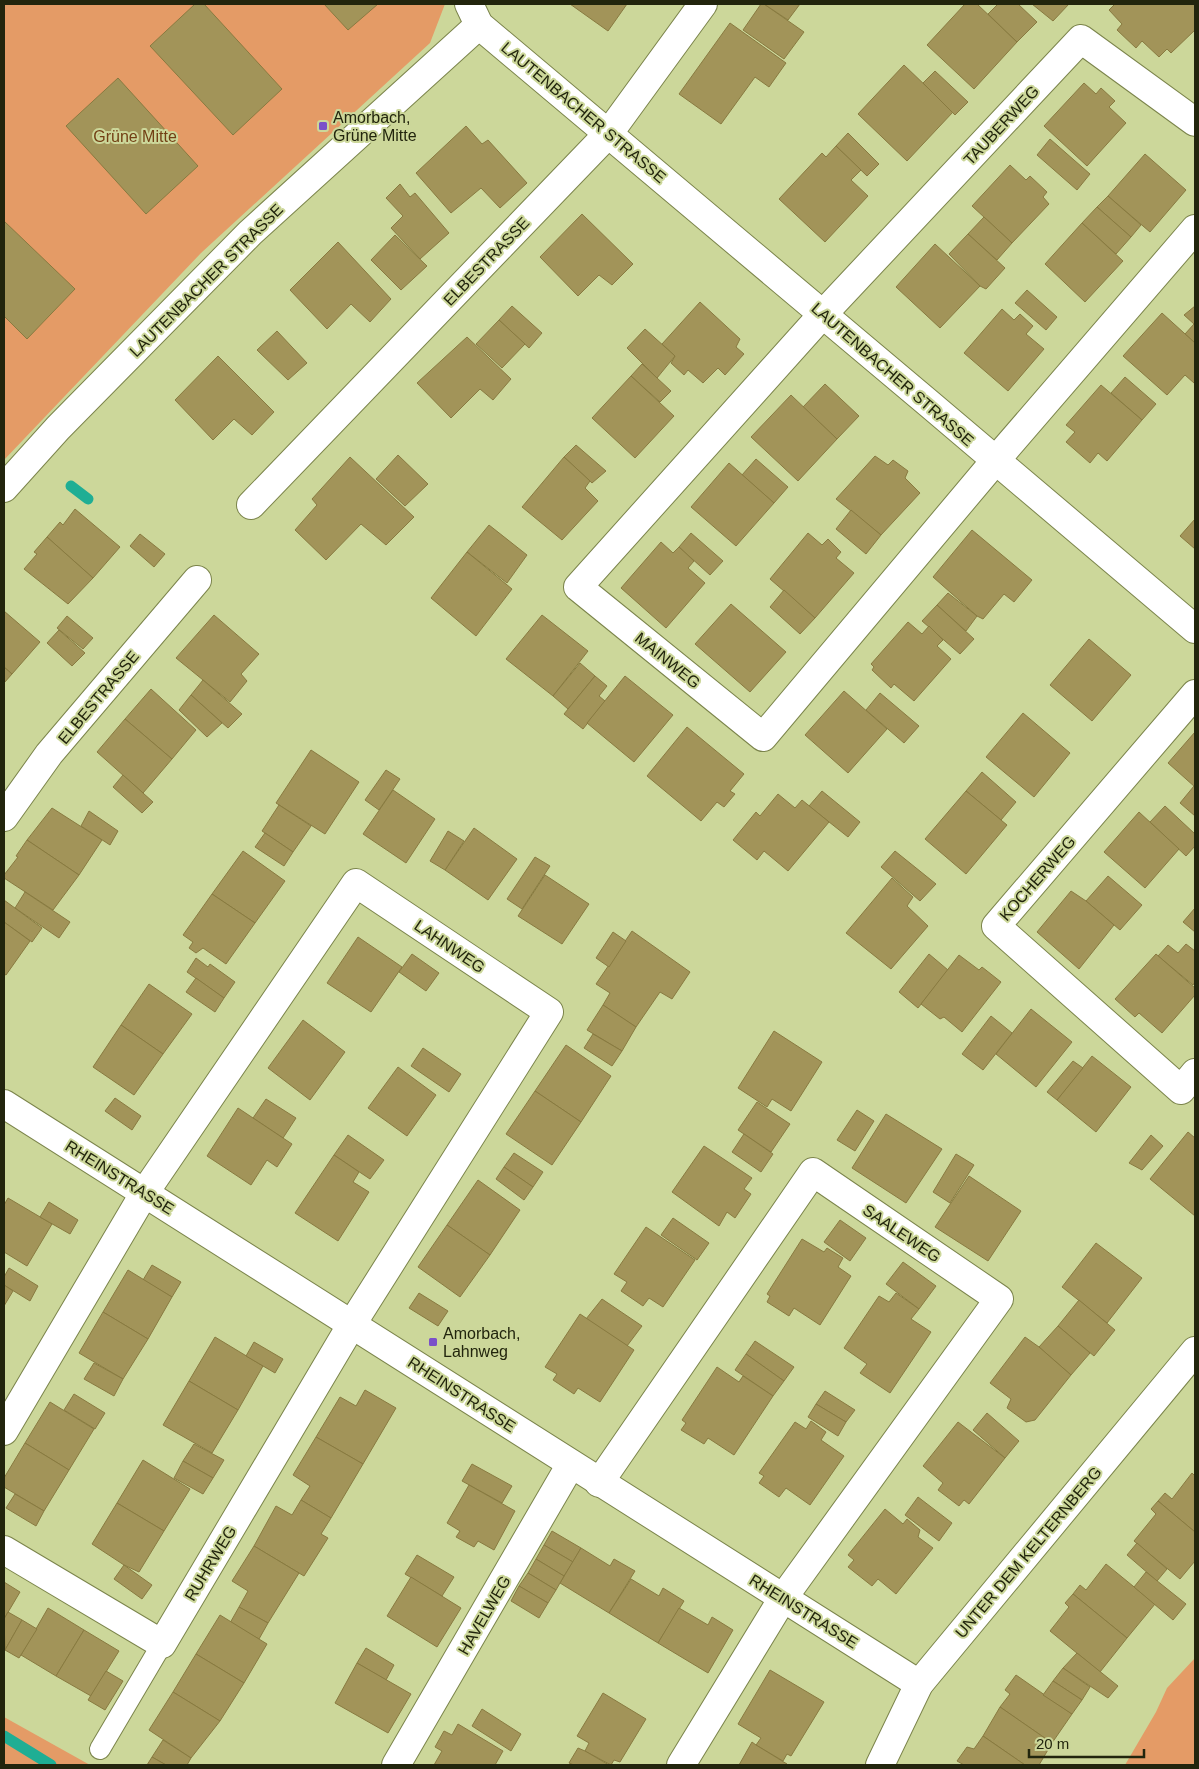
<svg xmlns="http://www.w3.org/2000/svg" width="1199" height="1769" font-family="Arial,sans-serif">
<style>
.green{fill:#e49b66}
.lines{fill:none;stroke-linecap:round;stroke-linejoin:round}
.stream{stroke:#1fae94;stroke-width:11}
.building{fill:#a29459;stroke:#887a40}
.service-casing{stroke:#7b844b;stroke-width:22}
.minor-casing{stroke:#7b844b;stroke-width:30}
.service{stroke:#fff;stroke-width:20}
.minor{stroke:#fff;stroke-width:28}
.poi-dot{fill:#7b50c9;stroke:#ccd79a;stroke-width:2}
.labels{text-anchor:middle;stroke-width:4;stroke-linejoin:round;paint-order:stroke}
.street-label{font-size:16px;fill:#22250d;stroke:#ccd79a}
.poi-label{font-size:16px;fill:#22250d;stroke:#ccd79a;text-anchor:start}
.park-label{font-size:16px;fill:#723f14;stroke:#ccd79a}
</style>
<rect width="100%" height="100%" fill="#ccd79a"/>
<g class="green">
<polygon points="4,4 445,4 430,43 201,253 4,460"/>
<polygon points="1195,1658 1195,1765 1125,1765 1156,1712 1167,1688"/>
<polygon points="4,1717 90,1765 4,1765"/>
</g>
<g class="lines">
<g class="stream">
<polyline points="71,486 88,499"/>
<polyline points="4,1736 51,1765"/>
</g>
</g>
<g class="building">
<polygon points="195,4 204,4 282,89 233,135 150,46"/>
<polygon points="324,4 378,4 348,30"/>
<polygon points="570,4 627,4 608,31"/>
<polygon points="761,4 764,4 804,32 784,59 743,30"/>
<polygon points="764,4 800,4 788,20"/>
<polygon points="965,4 977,4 1017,42 974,89 927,45"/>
<polygon points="998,4 1018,4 1037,22 1017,42 988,14"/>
<polygon points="1032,4 1069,4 1053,21"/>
<polygon points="1115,4 1195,4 1195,30 1171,53 1167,49 1159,57 1142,41 1136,48 1117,30 1122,24 1109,10"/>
<polygon points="730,23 786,63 769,87 755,77 721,124 679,94"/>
<polygon points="904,65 953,112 907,161 858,114"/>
<polygon points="935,71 968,102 955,115 923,83"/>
<polygon points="118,78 198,166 146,214 66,126"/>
<polygon points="1084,83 1096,94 1101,88 1115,101 1109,107 1126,123 1087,166 1044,126"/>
<polygon points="466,126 482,144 488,140 527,183 500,208 481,188 451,213 416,173"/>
<polygon points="848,133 879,164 867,176 836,146"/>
<polygon points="1050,139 1090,174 1077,190 1037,155"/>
<polygon points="836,146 861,170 851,180 868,196 825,242 779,199 822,153 826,157"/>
<polygon points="1145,154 1186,190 1150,232 1108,196"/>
<polygon points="1010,165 1026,180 1030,176 1047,192 1043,197 1049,204 1012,243 972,206"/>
<polygon points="400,184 410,197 415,193 449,233 420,259 391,228 403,216 386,198"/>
<polygon points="1108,196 1141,225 1131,237 1097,207"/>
<polygon points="1097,207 1131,237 1116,254 1082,223"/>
<polygon points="582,214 633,264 612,285 599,275 578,296 540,257"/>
<polygon points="984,217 1012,243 997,260 968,234"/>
<polygon points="4,221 75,289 27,339 4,316"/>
<polygon points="1082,223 1123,261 1085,302 1045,264"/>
<polygon points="968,234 1005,268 986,289 980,286 949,254"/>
<polygon points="395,235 427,266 401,290 371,260"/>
<polygon points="338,242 391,299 370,322 351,304 327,329 290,290"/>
<polygon points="935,244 980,286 940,328 896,287"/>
<polygon points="1027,290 1057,317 1046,330 1015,303"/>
<polygon points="700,302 740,339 736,347 744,354 725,375 718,368 703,383 688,370 684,375 671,363 675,356 662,344"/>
<polygon points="512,306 542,333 529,348 499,320"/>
<polygon points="1195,306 1195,343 1185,334 1194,324 1184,315"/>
<polygon points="1002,309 1014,320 1020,314 1033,326 1026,334 1044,349 1008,391 964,353"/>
<polygon points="1162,313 1195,343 1195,382 1194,383 1185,375 1167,395 1123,356"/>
<polygon points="499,320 525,344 502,368 476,344"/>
<polygon points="645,329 675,356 657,378 627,348"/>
<polygon points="277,331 307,363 288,380 257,350"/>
<polygon points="467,337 511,379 493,400 480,389 451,418 417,383"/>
<polygon points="218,356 274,412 252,435 234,419 213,440 175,400"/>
<polygon points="642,364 671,391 660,402 631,376"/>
<polygon points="631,376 674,416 635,458 592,418"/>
<polygon points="1125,377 1156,404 1142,420 1111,393"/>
<polygon points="825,384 859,416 837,439 803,407"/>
<polygon points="1101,385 1142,420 1107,461 1098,453 1090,463 1066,442 1075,432 1066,425"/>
<polygon points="791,395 837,439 798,481 751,437"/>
<polygon points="576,445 606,471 592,483 564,457"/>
<polygon points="398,455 428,484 405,506 376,479"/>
<polygon points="875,456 888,465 893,460 908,471 905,478 920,493 881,535 836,499"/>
<polygon points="350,457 414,517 386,545 361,524 326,560 295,530 317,505 312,499"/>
<polygon points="564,457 590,481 585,488 598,501 562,540 522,507"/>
<polygon points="756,459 788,487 774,503 742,475"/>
<polygon points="729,463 774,503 736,546 691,507"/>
<polygon points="75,509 120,547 93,578 47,537 60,522 63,525"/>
<polygon points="851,510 881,535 866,554 836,529"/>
<polygon points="1195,519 1195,549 1180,536"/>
<polygon points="489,525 527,555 507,583 467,552"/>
<polygon points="972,530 1032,580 1014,602 1004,594 983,619 977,616 933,577"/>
<polygon points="691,533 723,561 710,575 679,547"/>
<polygon points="808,533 822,545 828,539 841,552 836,558 854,573 815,618 770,579"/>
<polygon points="140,534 165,554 154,567 130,546"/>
<polygon points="47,537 93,578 68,604 24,569 37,554 34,552"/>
<polygon points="661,542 673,553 679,547 694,561 688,568 705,583 666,628 621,588"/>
<polygon points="467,552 512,589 476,636 431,598"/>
<polygon points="784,590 815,618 800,634 770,607"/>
<polygon points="948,593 977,616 966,631 937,605"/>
<polygon points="731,604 786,652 750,692 695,644"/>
<polygon points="937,605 974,639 960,654 922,621"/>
<polygon points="4,611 40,642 12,674 4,667"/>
<polygon points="214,615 259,654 241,674 247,681 230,702 176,658"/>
<polygon points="542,615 588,651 553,696 506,659"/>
<polygon points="67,616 93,638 83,649 57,628"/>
<polygon points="908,622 922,634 929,626 943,640 937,646 951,659 914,701 894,684 891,688 872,670 874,667 871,664"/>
<polygon points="59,630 85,653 72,666 47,643"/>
<polygon points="1089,639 1131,675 1092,721 1050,685"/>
<polygon points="580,663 595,676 568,709 553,696"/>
<polygon points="4,667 12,674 4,683"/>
<polygon points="595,676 607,686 599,696 605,701 583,729 564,714"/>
<polygon points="625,676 673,715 634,762 587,723"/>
<polygon points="203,680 242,714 228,728 191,695"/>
<polygon points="151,689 196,730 172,759 125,719"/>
<polygon points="844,691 887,729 848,773 805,735"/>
<polygon points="880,693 919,726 904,743 866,710"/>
<polygon points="191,695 222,723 207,737 179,710"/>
<polygon points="1023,713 1070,753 1034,797 986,757"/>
<polygon points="125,719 172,759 143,793 97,752"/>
<polygon points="687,727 744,774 730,791 735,794 724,807 717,802 701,821 647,776"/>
<polygon points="1195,732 1195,787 1168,763"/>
<polygon points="311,750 359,782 325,834 276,803"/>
<polygon points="386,770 400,779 379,810 365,800"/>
<polygon points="982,772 1016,802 1001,820 966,791"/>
<polygon points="123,775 153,802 142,813 113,787"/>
<polygon points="1194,786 1195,787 1195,816 1180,803"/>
<polygon points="393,790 435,819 406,863 363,834"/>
<polygon points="822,791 860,822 848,837 809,806"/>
<polygon points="966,791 1007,825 966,874 925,839"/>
<polygon points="778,794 795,808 802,800 829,822 788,871 764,851 757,860 733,840 756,812 760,816"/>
<polygon points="279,805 311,826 293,852 262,831"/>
<polygon points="1165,806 1195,834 1195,846 1186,856 1150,822"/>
<polygon points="52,808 102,840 79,875 27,840"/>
<polygon points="89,811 118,831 110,845 81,826"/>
<polygon points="1139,812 1179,849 1145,888 1104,852"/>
<polygon points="474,828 517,859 488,900 445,870"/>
<polygon points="448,831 464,841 445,870 430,861"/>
<polygon points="265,833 293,852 284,866 255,847"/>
<polygon points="27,840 79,875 53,910 4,878 4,875 18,857 16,856"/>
<polygon points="243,851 285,881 255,923 212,894"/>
<polygon points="895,851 936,884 920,901 881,867"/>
<polygon points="535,857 550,866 522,909 507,899"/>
<polygon points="545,875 589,904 562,944 518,916"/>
<polygon points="1108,876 1142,905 1120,930 1086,901"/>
<polygon points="892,878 913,897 907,906 928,926 891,969 846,933"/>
<polygon points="1071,891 1086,901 1114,925 1079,969 1037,932"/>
<polygon points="25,892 70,922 59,938 15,908"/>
<polygon points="212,894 255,923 226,964 203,948 196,953 189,948 193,942 183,935"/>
<polygon points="4,900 42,928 32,942 4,922"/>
<polygon points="1195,908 1195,932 1183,922"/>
<polygon points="4,922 30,941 6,975 4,974"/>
<polygon points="632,931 690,972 672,999 660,992 636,1027 603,1005 610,993 596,984"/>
<polygon points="613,932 626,941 609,967 596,958"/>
<polygon points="358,937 402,967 371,1012 327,983"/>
<polygon points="1186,944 1195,951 1195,982 1193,985 1158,956 1168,945 1178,953"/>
<polygon points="412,954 439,973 426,991 399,972"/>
<polygon points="929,954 948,970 918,1008 899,992"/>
<polygon points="1156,954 1195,988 1195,995 1162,1033 1139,1013 1135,1017 1115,999"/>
<polygon points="959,955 979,970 982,967 1001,982 962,1032 944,1017 940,1019 921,1004"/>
<polygon points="196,958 208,967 210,964 235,982 224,998 187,972"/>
<polygon points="196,978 224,998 215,1012 186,992"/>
<polygon points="149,984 192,1014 163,1054 121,1025"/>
<polygon points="603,1005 636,1027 622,1051 587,1030"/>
<polygon points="1031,1009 1072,1042 1036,1087 996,1054"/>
<polygon points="991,1016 1012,1033 983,1070 962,1054"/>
<polygon points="303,1020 345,1052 310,1100 268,1068"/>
<polygon points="121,1025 163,1054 134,1095 93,1067"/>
<polygon points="774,1031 822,1062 791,1111 772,1099 767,1107 738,1088"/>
<polygon points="593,1034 622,1051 612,1066 584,1048"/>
<polygon points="566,1045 611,1076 581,1122 535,1091"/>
<polygon points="423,1048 461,1074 449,1092 411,1066"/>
<polygon points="1092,1056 1131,1087 1096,1132 1057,1100"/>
<polygon points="1073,1061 1083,1068 1057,1100 1047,1092"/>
<polygon points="398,1067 436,1095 407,1136 368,1108"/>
<polygon points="535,1091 581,1122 552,1165 506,1134"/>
<polygon points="115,1098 141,1116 132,1130 105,1111"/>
<polygon points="266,1099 296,1118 283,1138 253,1118"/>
<polygon points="757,1102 790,1124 771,1152 738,1130"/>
<polygon points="238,1108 292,1144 277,1167 267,1160 251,1185 207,1156"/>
<polygon points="857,1110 874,1121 855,1151 837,1140"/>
<polygon points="886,1114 942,1149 906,1203 852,1168"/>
<polygon points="1188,1132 1195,1138 1195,1216 1150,1179"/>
<polygon points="744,1134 773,1154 761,1172 732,1152"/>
<polygon points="348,1135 384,1160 370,1179 334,1155"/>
<polygon points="1151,1135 1163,1146 1142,1170 1129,1163"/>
<polygon points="704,1146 752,1178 744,1189 751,1194 735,1218 727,1212 719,1226 672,1192"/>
<polygon points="514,1153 543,1172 533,1187 504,1167"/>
<polygon points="956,1154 974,1165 950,1203 933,1192"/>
<polygon points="334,1155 359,1172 353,1182 369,1192 338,1241 295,1213"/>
<polygon points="504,1167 533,1187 524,1200 496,1179"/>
<polygon points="969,1176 1021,1211 988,1261 935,1227"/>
<polygon points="478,1180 520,1210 490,1255 447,1225"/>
<polygon points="8,1198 52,1224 27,1266 4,1252 4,1205"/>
<polygon points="49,1202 78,1220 70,1234 40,1217"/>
<polygon points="673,1218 709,1243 697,1260 661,1235"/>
<polygon points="840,1220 866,1238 850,1261 824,1242"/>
<polygon points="447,1225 490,1255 460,1297 418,1267"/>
<polygon points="646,1227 695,1260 663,1307 649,1298 643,1306 621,1291 627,1282 614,1274"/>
<polygon points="802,1239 824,1252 827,1248 843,1258 838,1267 851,1276 820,1325 794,1308 789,1316 767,1302 770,1296 767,1294"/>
<polygon points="1096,1243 1142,1278 1107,1323 1062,1287"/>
<polygon points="903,1262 936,1286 919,1309 886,1284"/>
<polygon points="152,1265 181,1282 172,1297 143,1280"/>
<polygon points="9,1268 38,1286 30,1301 4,1285 4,1277"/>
<polygon points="128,1270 172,1297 148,1339 103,1312"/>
<polygon points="4,1285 13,1291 4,1306"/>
<polygon points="419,1293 448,1311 438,1326 409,1308"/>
<polygon points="896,1293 919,1309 911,1319 931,1332 890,1393 860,1373 867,1364 844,1348 879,1296 889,1302"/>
<polygon points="602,1299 642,1326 627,1346 586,1319"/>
<polygon points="1079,1300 1115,1330 1094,1356 1058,1326"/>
<polygon points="103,1312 148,1339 123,1379 79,1353"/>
<polygon points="580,1314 634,1350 600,1402 578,1388 574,1394 553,1380 557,1374 545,1367"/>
<polygon points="1058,1326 1090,1353 1071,1375 1039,1347"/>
<polygon points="215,1337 263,1366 238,1410 189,1381"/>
<polygon points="1025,1337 1039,1347 1071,1375 1035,1420 1026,1422 1007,1408 1011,1399 990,1383"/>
<polygon points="755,1341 794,1367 784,1381 746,1354"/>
<polygon points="254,1342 283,1359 275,1373 246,1356"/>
<polygon points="746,1354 784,1381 773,1396 735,1370"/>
<polygon points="94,1363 123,1379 114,1396 84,1379"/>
<polygon points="717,1367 739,1382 743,1376 773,1396 734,1455 708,1438 704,1444 681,1430 686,1423 682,1420"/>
<polygon points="189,1381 238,1410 212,1453 163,1425"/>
<polygon points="365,1390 396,1408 363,1464 316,1437 340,1397 356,1406"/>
<polygon points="825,1391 855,1410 846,1422 816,1404"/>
<polygon points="74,1394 105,1413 95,1429 64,1410"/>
<polygon points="50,1402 94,1429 69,1470 25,1443"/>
<polygon points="816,1404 846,1422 838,1436 808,1417"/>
<polygon points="987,1413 1019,1441 1005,1458 973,1430"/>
<polygon points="811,1421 826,1432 821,1440 844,1456 810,1505 786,1488 779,1497 759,1483 764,1476 759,1473 795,1422 806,1429"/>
<polygon points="958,1422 1005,1458 969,1504 964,1500 959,1506 938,1490 943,1483 923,1466"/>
<polygon points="316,1437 363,1464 331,1518 301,1500 310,1486 293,1475"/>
<polygon points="25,1443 69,1470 44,1511 4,1487 4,1478"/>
<polygon points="194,1444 224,1460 213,1478 183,1461"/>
<polygon points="143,1460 190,1489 164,1531 117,1503"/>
<polygon points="183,1461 213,1478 203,1494 174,1478"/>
<polygon points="472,1464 512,1486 502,1503 462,1481"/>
<polygon points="1192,1473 1195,1476 1195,1532 1158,1501 1165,1493 1172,1499"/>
<polygon points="469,1485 515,1511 494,1550 478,1541 474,1547 456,1537 460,1531 447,1523"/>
<polygon points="15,1494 44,1511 36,1526 6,1508"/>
<polygon points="918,1497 952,1523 939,1541 905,1515"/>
<polygon points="301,1500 331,1518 321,1534 328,1538 304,1576 254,1546 276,1506 292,1515"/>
<polygon points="1158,1501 1195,1532 1195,1561 1180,1579 1134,1541 1156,1514 1151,1509"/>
<polygon points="117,1503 164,1531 139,1572 124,1565 92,1544"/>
<polygon points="885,1509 903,1524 907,1519 920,1530 918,1537 933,1548 896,1594 878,1579 872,1586 848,1567 854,1560 848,1555"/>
<polygon points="552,1531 581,1548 573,1562 544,1545"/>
<polygon points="1137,1543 1167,1569 1157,1581 1127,1555"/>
<polygon points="544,1545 573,1562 564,1576 536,1559"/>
<polygon points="254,1546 299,1573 268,1623 239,1607 248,1591 232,1581"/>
<polygon points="581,1548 610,1566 614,1559 635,1571 609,1613 560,1583"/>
<polygon points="417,1555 454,1577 442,1596 405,1574"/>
<polygon points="536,1559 564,1576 556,1590 528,1573"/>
<polygon points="1106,1564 1155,1604 1127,1638 1073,1594 1080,1585 1086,1590"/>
<polygon points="124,1565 152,1585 142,1599 114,1579"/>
<polygon points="1146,1572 1186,1604 1173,1620 1134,1587"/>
<polygon points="528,1573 556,1590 548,1603 519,1586"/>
<polygon points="411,1577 461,1608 437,1647 387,1616"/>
<polygon points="631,1579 659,1596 663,1588 684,1601 658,1643 609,1613"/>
<polygon points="4,1582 20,1592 4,1619"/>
<polygon points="519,1586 548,1603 539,1618 511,1601"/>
<polygon points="1073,1594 1127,1638 1100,1672 1050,1631 1069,1607 1065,1603"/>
<polygon points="239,1607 268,1623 259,1639 230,1623"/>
<polygon points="48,1608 84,1630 56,1676 21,1655"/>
<polygon points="679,1608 708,1625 712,1617 733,1630 708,1673 658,1643"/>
<polygon points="8,1612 22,1620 5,1650 4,1619"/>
<polygon points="220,1615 267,1644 244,1683 196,1654"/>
<polygon points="22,1620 37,1629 19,1658 5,1650"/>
<polygon points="84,1630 119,1651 91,1696 56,1676"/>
<polygon points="366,1648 394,1665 386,1680 357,1663"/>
<polygon points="1077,1653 1118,1686 1108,1698 1063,1668"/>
<polygon points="196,1654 244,1683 220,1721 173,1692"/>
<polygon points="357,1663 411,1694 388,1733 335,1703"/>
<polygon points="1063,1668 1090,1687 1082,1700 1053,1681"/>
<polygon points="770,1670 824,1702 791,1756 787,1754 783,1761 756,1745 761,1738 738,1724"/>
<polygon points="106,1671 123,1681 105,1710 88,1700"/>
<polygon points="1016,1675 1072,1714 1052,1743 1000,1707 1010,1694 1005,1690"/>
<polygon points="1053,1681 1082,1700 1072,1714 1043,1695"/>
<polygon points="173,1692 220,1721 191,1758 149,1730"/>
<polygon points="603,1693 646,1719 620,1762 614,1760 611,1765 585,1751 589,1743 577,1736"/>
<polygon points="1000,1707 1052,1743 1039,1765 1025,1765 983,1736"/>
<polygon points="482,1709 521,1734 511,1751 472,1726"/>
<polygon points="458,1724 503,1751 495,1765 434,1765 442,1751 435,1747 444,1731 452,1735"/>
<polygon points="983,1736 1025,1765 964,1765 957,1761 967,1747 974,1749"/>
<polygon points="163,1740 191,1758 187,1765 166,1765 152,1757"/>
<polygon points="752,1742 756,1745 787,1764 786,1765 739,1765"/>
<polygon points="578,1748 585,1751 609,1765 574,1765 569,1763"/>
<polygon points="152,1757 166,1765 147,1765"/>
</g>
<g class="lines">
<g class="service-casing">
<polyline id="service" points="100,1749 162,1644"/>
</g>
<g class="minor-casing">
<g id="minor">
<path d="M469 4 479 25C718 225 957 427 1195 629"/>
<polyline points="1195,122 1081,39 823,314 578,587 763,737 995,461 1195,229"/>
<polyline points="4,488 58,428 250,233 479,25"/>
<polyline points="251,505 609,133 703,4"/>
<polyline points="1195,694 996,926 1181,1090 1195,1073"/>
<polyline points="4,817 49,754 197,580"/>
<polyline points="4,1104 919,1684"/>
<polyline points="4,1431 145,1192 356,883 549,1012 352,1324 162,1644 4,1550"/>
<polyline points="599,1483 813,1172 999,1299 783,1598 681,1765"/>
<polyline points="396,1765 571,1464"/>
<polyline points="880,1765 919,1684 1195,1351"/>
</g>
</g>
<use href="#service" class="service"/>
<use href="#minor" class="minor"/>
</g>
<g class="poi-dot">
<rect x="318" y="121" width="10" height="10" rx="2.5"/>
<rect x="428" y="1337" width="10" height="10" rx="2.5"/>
</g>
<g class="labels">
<g class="street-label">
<text transform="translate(584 112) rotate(40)" y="6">LAUTENBACHER STRASSE</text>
<text transform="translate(1001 125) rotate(-47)" y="6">TAUBERWEG</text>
<text transform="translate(486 261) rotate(-46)" y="6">ELBESTRASSE</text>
<text transform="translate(206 280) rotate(-45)" y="6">LAUTENBACHER STRASSE</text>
<text transform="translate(893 374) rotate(41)" y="6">LAUTENBACHER STRASSE</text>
<text transform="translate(668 660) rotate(39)" y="6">MAINWEG</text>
<text transform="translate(98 697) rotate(-50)" y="6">ELBESTRASSE</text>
<text transform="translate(1037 878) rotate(-49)" y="6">KOCHERWEG</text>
<text transform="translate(450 946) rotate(34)" y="6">LAHNWEG</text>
<text transform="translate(120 1177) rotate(32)" y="6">RHEINSTRASSE</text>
<text transform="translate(902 1233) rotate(34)" y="6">SAALEWEG</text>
<text transform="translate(462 1394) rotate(33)" y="6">RHEINSTRASSE</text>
<text transform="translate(1028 1552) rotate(-50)" y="6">UNTER DEM KELTERNBERG</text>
<text transform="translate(210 1563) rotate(-59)" y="6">RUHRWEG</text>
<text transform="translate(804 1611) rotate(32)" y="6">RHEINSTRASSE</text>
<text transform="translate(484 1615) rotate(-60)" y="6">HAVELWEG</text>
</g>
<g class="poi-label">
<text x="333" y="123">Amorbach,<tspan x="333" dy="18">Grüne Mitte</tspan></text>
<text x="443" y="1339">Amorbach,<tspan x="443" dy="18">Lahnweg</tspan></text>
</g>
<g class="park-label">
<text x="135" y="142">Grüne Mitte</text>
</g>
</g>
<rect width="1199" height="1769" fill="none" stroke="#22250d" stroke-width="10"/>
<path d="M1029 1749v8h115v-8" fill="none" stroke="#22250d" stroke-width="2.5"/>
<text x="1036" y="1749" font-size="15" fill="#22250d" stroke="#ccd79a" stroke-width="4" paint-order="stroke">20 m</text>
</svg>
